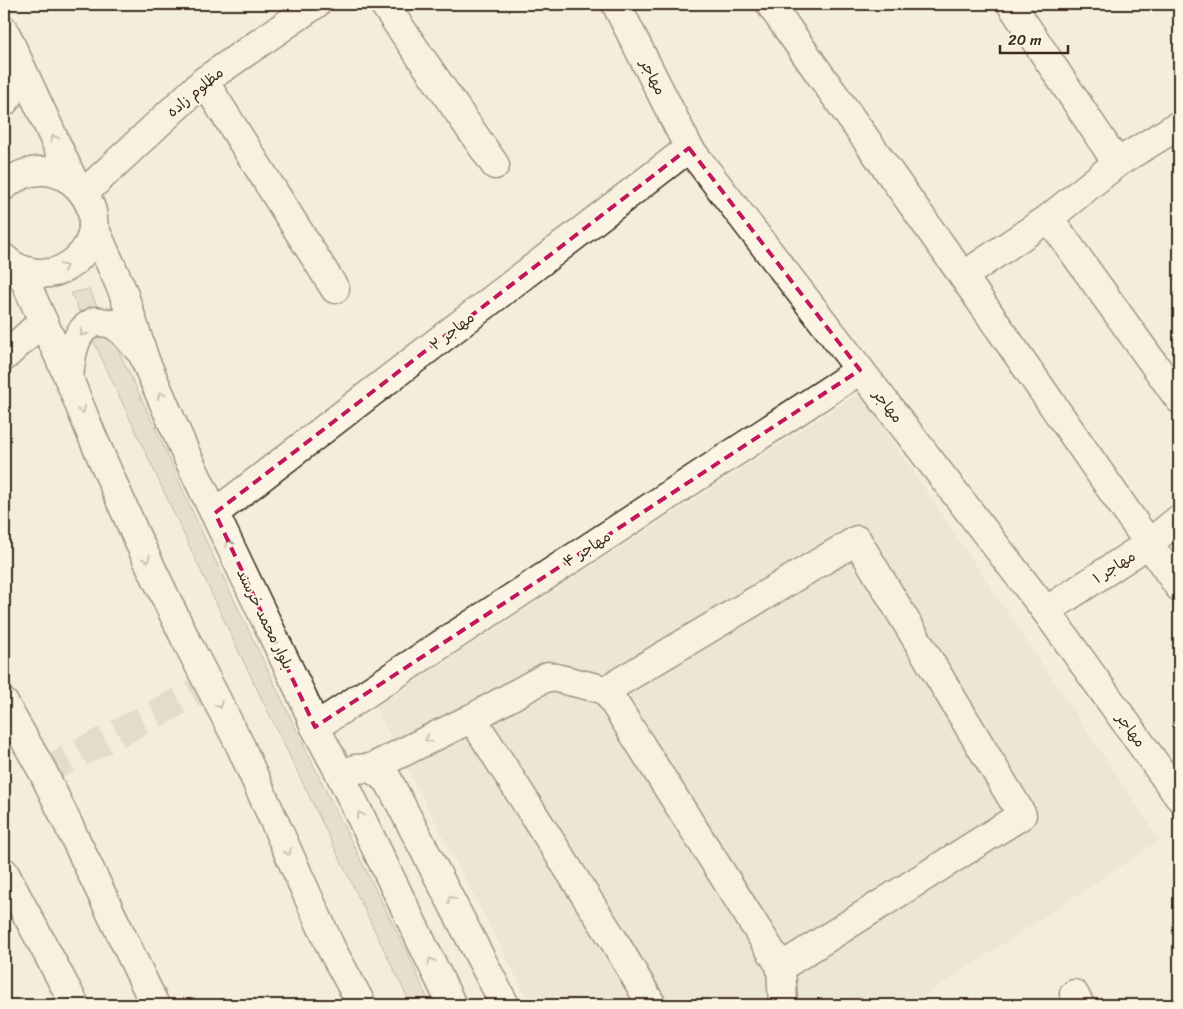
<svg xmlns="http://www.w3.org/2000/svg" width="1183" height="1009" font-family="Sriracha,'Playpen Sans Arabic',sans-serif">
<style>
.built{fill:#e5ddce}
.green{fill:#d6cdbd;stroke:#887c6e}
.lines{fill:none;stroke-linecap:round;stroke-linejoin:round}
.minor-tunnel{stroke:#cfc6b7;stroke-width:28;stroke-dasharray:28 14;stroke-linecap:butt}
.minor-casing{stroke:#3b2a1e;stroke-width:31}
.major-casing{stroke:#3b2a1e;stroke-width:31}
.minor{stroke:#fcf5e5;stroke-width:28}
.major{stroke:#fcf5e5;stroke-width:28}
.oneway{stroke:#9c9082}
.marked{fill:none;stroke:#c2185b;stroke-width:4;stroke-dasharray:10 6;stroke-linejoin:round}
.labels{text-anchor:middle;stroke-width:4;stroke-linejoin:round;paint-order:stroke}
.street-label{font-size:15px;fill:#3b2a1e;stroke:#fcf5e5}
</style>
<rect width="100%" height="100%" fill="#f4eddd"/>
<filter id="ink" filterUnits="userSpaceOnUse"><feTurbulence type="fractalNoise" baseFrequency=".02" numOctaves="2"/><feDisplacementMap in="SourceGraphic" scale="10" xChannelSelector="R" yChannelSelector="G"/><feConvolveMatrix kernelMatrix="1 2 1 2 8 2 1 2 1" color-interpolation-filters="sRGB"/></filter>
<g filter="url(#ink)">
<polygon class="built" points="860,392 1160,840 911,1005 531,1005 375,707"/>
<polygon class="green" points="89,289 153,423 204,537 319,777 411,960 430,1005 411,1005 238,650 71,293"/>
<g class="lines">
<polyline class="minor-tunnel" points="43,772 209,686"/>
<g class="minor-casing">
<g id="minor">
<polyline points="384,4 495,165"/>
<polyline points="616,4 689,148 1046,611 1179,797"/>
<polyline points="770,4 963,276 1179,587"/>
<polyline points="1011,4 1117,163"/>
<polyline points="204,81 335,289"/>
<polyline points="84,193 204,81 316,4"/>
<polyline points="1049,218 1179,399"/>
<polyline points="963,276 1049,218 1117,163 1179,125"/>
<polyline points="4,357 43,321"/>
<polyline points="215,513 689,148"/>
<polyline points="1046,611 1148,544 1179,519"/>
<polyline points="606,690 781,967"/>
<polyline points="4,703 43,772 155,1005"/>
<polyline points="472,718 613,939 652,1005"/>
<polyline points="315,727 860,370"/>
<polyline points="371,768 472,718 548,676 606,690 857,540 1022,815 781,967 783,1005"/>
<polyline points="355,769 371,768 388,780 505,1005"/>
<polyline points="4,872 75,1005"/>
<polyline points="1074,994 1080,1005"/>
</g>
</g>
<g class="major-casing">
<g id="major">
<polyline points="4,30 74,182"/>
<polyline points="4,102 8,97 17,59"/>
<path d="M4 186C60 138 125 216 76 260 69 266 59 272 49 273 32 274 16 271 4 258"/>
<polyline points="93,225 123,292 145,360 186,454 303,698 315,727 338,770 452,1005"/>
<polyline points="20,270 69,379 90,431 136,536 185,638 240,745 332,950 362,1005"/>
<path d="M69 379C70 365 73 342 82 331 85 327 91 324 95 321L113 324 123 332 139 350"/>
</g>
</g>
<use href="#minor" class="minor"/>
<use href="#major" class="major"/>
</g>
<defs><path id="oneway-chevron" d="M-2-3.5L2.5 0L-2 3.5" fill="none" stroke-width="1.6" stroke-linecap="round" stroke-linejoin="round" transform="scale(1.25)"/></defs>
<g class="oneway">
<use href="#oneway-chevron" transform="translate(54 138) rotate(-115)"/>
<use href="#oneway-chevron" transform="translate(64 267) rotate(-27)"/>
<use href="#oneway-chevron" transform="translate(83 333) rotate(128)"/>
<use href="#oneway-chevron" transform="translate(161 395) rotate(-113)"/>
<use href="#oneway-chevron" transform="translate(82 410) rotate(68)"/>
<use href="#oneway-chevron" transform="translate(229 543) rotate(-115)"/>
<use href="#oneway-chevron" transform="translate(147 559) rotate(64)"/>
<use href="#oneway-chevron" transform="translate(219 705) rotate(62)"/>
<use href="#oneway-chevron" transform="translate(428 739) rotate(154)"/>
<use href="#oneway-chevron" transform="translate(360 815) rotate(-116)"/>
<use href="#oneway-chevron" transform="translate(288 852) rotate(66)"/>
<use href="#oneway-chevron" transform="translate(451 899) rotate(-118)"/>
<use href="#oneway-chevron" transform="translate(431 961) rotate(-116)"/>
</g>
</g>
<path d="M0 0H1183V1009H0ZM689 148 860 370 315 727 215 513Z" fill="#f4eddd" fill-opacity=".55" fill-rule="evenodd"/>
<path class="marked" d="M689 148 860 370 315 727 215 513Z"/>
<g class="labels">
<g class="street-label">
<text transform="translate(653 77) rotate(63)" y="5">مهاجر</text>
<text transform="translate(195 92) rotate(-40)" y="5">مظلوم زاده</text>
<text transform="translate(452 331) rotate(-38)" y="5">مهاجر ۲</text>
<text transform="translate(888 406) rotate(52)" y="5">مهاجر</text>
<text transform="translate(587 549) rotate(-33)" y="5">مهاجر ۴</text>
<text transform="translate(1114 567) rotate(-33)" y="5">مهاجر ۱</text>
<text transform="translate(265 619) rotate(64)" y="5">بلوار محمد خرسند</text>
<text transform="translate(1131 730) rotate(54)" y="5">مهاجر</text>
</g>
</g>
<rect width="1183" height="1009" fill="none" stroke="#fcf5e5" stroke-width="20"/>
<rect x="10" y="10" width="1163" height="989" fill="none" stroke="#3b2a1e" stroke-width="2" filter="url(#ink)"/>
<path d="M1000 45v8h68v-8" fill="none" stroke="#3b2a1e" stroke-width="2.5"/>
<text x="1008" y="45" font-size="15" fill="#3b2a1e" stroke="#fcf5e5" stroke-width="4" paint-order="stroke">20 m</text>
</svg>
